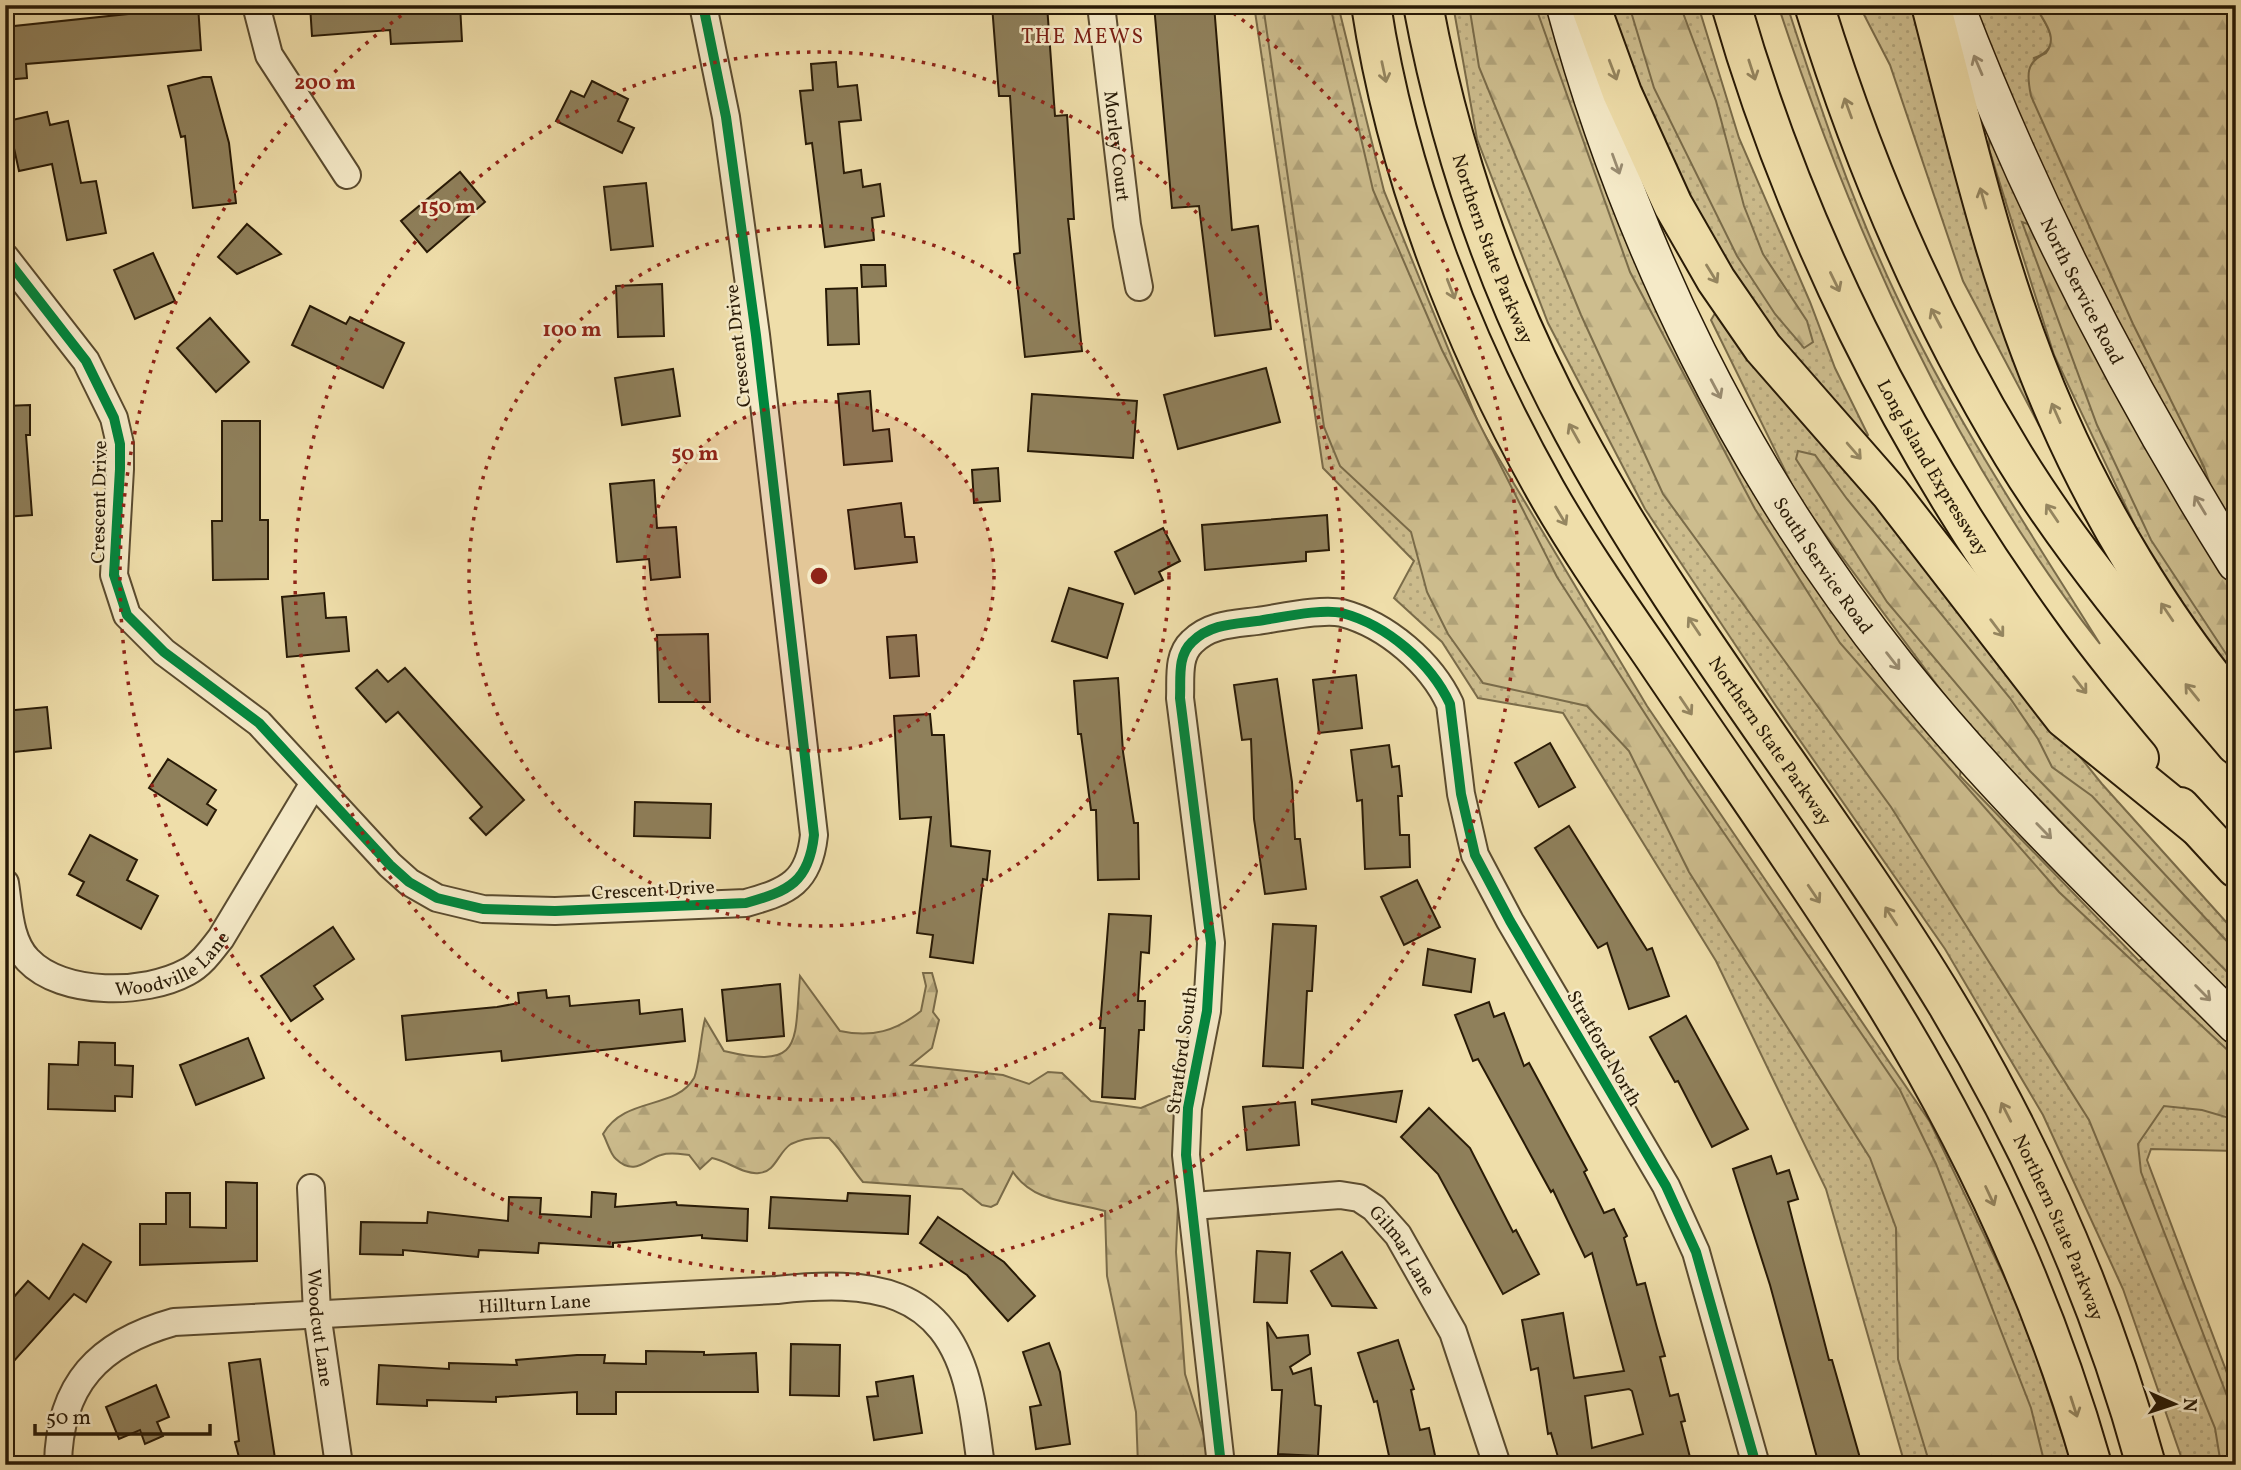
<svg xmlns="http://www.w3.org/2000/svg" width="2241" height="1470" font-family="Vollkorn,serif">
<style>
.grass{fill:url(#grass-dots);stroke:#7a6c4a;stroke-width:2}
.forest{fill:url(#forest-firs);stroke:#7a6c4a;stroke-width:2}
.building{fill:#8f805b;stroke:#281a06;stroke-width:2;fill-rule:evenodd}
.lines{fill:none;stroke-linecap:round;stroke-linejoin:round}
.street-casing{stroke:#5a4b2f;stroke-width:30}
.secondary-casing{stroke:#281a06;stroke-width:40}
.highway-casing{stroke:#281a06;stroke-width:42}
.street{stroke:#f5eac8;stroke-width:26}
.secondary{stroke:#f5eac8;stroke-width:37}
.highway{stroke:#efdeaa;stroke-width:38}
.cycleway-casing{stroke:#f5eac8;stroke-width:15}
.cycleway{stroke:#00873e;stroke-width:10}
.oneway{stroke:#998c71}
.oneway2{stroke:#958660}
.ring{fill:none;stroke:#8f2418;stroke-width:3.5;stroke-dasharray:3.5 7}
.labels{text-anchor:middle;stroke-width:5;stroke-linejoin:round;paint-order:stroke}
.street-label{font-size:19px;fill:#281a06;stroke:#f5eac8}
.neighbourhood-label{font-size:21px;letter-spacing:2px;fill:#7a1f14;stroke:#f5eac8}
.centre{fill:#8f2418;stroke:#f5eac8;stroke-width:3.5}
.ring-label{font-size:21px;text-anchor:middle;font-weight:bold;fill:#8f2418;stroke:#f5eac8;stroke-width:5;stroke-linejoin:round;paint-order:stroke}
</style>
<defs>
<pattern id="grass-dots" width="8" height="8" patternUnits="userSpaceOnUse" patternTransform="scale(1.75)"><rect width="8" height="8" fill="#cdbd8e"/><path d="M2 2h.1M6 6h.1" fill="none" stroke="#b0a279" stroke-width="1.8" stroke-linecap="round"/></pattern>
<pattern id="forest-firs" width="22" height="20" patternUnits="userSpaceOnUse" patternTransform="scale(1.75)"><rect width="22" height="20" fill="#cdbd8e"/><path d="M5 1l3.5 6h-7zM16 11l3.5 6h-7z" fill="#b0a279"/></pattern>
</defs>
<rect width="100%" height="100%" fill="#efdeaa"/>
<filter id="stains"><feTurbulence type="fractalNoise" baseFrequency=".00286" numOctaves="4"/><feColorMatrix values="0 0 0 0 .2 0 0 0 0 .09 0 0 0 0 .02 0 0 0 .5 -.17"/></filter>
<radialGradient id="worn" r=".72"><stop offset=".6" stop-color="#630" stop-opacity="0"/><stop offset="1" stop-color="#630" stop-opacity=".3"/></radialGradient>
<g class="grass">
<polygon points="1254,5 1338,5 1384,191 1480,427 1647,706 1930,1122 2023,1316 2072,1465 1905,1465 1826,1189 1716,961 1563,713 1478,698 1442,642 1394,598 1414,561 1323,468"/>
<polygon points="1453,5 1549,5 1638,263 1962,761 1960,776 2139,961 2149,956 2236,1045 2236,1151 2151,1149 2147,1160 2236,1397 2236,1465 2184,1465 2123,1289 2043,1115 1945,949 1776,706 1645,509 1548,323 1477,139"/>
<polygon points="1605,5 1698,5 1739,138 1810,302 1835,368 1868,435 1861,441 1742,293 1653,144"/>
<path d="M1778 5H1787C1819 104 1852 203 1897 297 1954 418 2029 530 2100 644 1952 455 1853 232 1778 5Z"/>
<polygon points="1859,5 1913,5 2046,420 2039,425 1963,281 1890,65"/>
<path d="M1958 5H2035C2046 26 2066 46 2034 58L2204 468 2236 560Z"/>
<polygon points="1990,120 2211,551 2236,588 2236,682 2156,570 2054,355 1989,149"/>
<polygon points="1717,310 1772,388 1829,446 2102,784 2236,933 2236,1002 1966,724 1799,499 1711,320"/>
</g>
<g class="forest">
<polygon points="1263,5 1330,5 1373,190 1442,350 1557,577 1689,782 1900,1090 1936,1164 2031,1408 2045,1465 1930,1465 1898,1359 1896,1228 1870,1158 1689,872 1629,751 1587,706 1483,683 1448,634 1427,592 1411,532 1340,466 1324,427"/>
<polygon points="1469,5 1535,5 1630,272 1755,509 1840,643 2059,892 2236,1058 2236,1120 2202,1110 2164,1106 2138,1144 2141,1172 2229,1401 2236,1434 2236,1465 2221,1465 2215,1428 2089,1120 1891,807 1663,494 1581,315 1479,67"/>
<polygon points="1629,5 1680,5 1716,101 1744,206 1763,254 1807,321 1813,342 1804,348 1775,314 1737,256 1654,88"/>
<path d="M2035 5H2236V560L2204 467 2133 324 2031 96C2027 76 2025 62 2046 53 2059 36 2043 21 2035 5Z"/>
<polygon points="2022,222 2028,224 2136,430 2236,589 2236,669 2151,540 2097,425"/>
<polygon points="1798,451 1815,455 1847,499 2010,698 2038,739 2052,767 2092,796 2236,951 2236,981 2030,771 1887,602 1796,459"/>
<path d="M923 973H932L937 991 933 1012 939 1020 932 1048 911 1065 1003 1075 1029 1084 1048 1072 1062 1073 1091 1101 1141 1108 1169 1096H1180L1190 1183 1178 1205 1176 1252 1185 1374 1212 1461 1216 1465H1138L1136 1412 1107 1276 1105 1211C1070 1201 1034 1203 1013 1172L997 1204 991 1207 982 1205 962 1189 863 1182C850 1167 843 1151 829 1138 816 1137 803 1138 791 1144 778 1152 776 1172 759 1173 744 1175 728 1161 712 1158L700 1169 689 1155C680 1154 670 1152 661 1155 646 1159 635 1177 616 1159 610 1154 607 1141 603 1134 625 1096 676 1110 694 1078 699 1068 701 1033 705 1019L724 1051C804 1070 794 1043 800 976L840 1031C872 1038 896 1031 921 1011L926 986Z"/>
</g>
<g class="building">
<polygon points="198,5 201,50 26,64 27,78 5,80 5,27 137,13 137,8"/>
<polygon points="310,5 460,5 462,41 391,44 390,30 312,36"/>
<polygon points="992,5 1047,5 1055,116 1067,115 1074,219 1068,219 1082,351 1025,357 1014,254 1020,253 1010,96 999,96"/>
<polygon points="1154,5 1214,5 1232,230 1258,226 1271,329 1215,336 1199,206 1172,208"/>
<polygon points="836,62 838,87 857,85 861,120 839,122 844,173 861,170 863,187 880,184 884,216 872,218 874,240 825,247 812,143 806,144 800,91 813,90 811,64"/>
<polygon points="203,77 211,77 229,143 236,203 193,208 185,136 181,137 168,86"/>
<polygon points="592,81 628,99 618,121 634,128 622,153 556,121 571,91 584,97"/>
<polygon points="47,112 50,125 68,121 81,183 96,181 106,233 67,240 52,164 19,171 8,121"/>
<polygon points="460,172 485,202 427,252 401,221"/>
<polygon points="646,183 653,246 611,250 604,187"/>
<polygon points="247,224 281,254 237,274 218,257"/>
<polygon points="153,253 175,301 135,319 114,270"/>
<polygon points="861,265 885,265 886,286 862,287"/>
<polygon points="662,284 664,336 618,337 616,286"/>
<polygon points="857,288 859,344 828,345 826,289"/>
<polygon points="310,306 346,324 350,317 404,343 383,388 292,345"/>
<polygon points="210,318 249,362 216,392 177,348"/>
<polygon points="1266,368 1280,422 1178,449 1164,395"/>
<polygon points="673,369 680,416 622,425 615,378"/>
<polygon points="870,391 873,431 889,429 892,461 844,465 838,394"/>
<polygon points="1032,394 1137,401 1133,458 1028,451"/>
<polygon points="30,405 30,435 26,435 32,515 5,517 5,406"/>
<polygon points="222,421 260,421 260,520 268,520 268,579 213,580 212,521 222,521"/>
<polygon points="998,468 1000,501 974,503 972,470"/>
<polygon points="654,480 657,528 676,527 680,577 651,580 649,559 617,562 610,484"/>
<polygon points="901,503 905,537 914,537 917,562 855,569 848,510"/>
<polygon points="1327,515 1329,550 1306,552 1306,561 1205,570 1202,525"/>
<polygon points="1163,528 1180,561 1159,572 1163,580 1135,594 1115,552"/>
<polygon points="1069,588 1123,604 1107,658 1052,641"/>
<polygon points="324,593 326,618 346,617 349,651 287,657 282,597"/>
<polygon points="708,634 710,702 659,702 657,635"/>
<polygon points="916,635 919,676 890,678 887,637"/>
<polygon points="405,668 524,800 486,835 470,818 482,807 398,712 386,722 356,688 377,670 388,682"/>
<polygon points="1356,675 1362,728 1319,733 1313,680"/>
<polygon points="1118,678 1123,752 1134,823 1138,823 1139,879 1098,880 1096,810 1091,810 1081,734 1078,734 1074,681"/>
<polygon points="1277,679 1292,782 1295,839 1300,839 1306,889 1265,894 1254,819 1251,739 1242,740 1234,685"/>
<polygon points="47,707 51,748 5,753 5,711"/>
<polygon points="930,714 932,735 944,735 951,846 990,851 987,880 983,879 973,963 930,957 933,935 917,933 931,817 900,819 894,716"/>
<polygon points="1550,743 1575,787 1539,807 1515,763"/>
<polygon points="1389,745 1392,767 1399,766 1402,796 1398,796 1400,835 1409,835 1410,867 1365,869 1362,800 1357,801 1351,750"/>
<polygon points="168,759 216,790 207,804 216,810 207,825 149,788"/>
<polygon points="635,802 711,804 710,838 634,836"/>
<polygon points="1569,826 1647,950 1652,948 1669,996 1629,1009 1607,943 1598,948 1535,848"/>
<polygon points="90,835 137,860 127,880 158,896 141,929 77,895 84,882 69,874"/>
<polygon points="1417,880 1440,927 1404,945 1381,897"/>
<polygon points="1109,914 1151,916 1149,953 1141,952 1138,1001 1145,1001 1144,1030 1139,1030 1135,1099 1102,1097 1105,1028 1100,1028"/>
<polygon points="1273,924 1316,926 1312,991 1307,991 1303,1068 1263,1066"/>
<polygon points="333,927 354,959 314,986 323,999 291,1021 261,976"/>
<polygon points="1428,949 1475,959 1471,992 1423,985"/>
<polygon points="780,984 784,1036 727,1041 722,990"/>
<polygon points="546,990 547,998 569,996 570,1006 639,1000 640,1014 682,1009 685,1041 502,1061 501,1051 406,1060 402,1016 497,1007 519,1003 518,993"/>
<path d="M1489 1002 1494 1017 1504 1013 1524 1066 1529 1063 1587 1170 1584 1172 1604 1213 1614 1209 1627 1236 1624 1238 1637 1285 1645 1283 1657 1328 1665 1356 1660 1357 1670 1396 1678 1394 1685 1421 1681 1422 1692 1465H1553L1552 1459 1558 1457 1551 1433 1548 1434 1538 1368 1531 1370 1522 1320 1563 1313 1574 1378 1624 1371 1592 1253 1585 1257 1553 1190 1551 1192 1478 1059 1473 1061 1455 1015ZM1629 1389 1632 1391 1643 1434 1592 1448 1585 1396Z"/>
<polygon points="1686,1016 1748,1129 1712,1147 1678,1081 1675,1082 1650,1037"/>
<polygon points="248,1038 264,1078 196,1105 180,1065"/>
<polygon points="79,1042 115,1043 115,1065 133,1066 132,1097 115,1096 115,1111 48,1109 49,1064 78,1065"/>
<polygon points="1402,1091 1396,1122 1312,1104 1312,1100"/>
<polygon points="1295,1102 1299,1145 1247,1150 1243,1107"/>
<polygon points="1429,1108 1470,1148 1513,1232 1516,1230 1539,1274 1503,1294 1438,1174 1401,1137"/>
<polygon points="1771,1156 1777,1174 1789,1170 1798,1199 1788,1202 1829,1360 1832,1360 1862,1465 1819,1465 1770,1285 1733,1169"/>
<polygon points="226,1182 257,1183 257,1261 140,1265 140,1224 166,1224 166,1193 190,1193 190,1227 226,1228"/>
<polygon points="592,1192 616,1194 615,1207 676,1202 677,1205 748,1209 747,1241 702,1238 702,1235 613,1243 613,1247 539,1243 538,1253 479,1250 478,1257 403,1250 403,1255 360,1254 361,1222 427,1223 428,1212 508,1221 509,1197 541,1198 540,1214 591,1217"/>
<polygon points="848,1193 910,1196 908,1234 769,1228 771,1197 847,1201"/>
<polygon points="938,1217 1004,1262 1035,1296 1008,1321 967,1275 920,1243"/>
<polygon points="83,1244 111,1262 86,1302 74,1294 5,1371 5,1307 28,1281 49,1299"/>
<polygon points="1257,1251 1290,1253 1287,1303 1254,1302"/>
<polygon points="1342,1252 1376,1308 1332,1306 1311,1271"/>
<polygon points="1267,1322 1277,1338 1308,1335 1310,1354 1290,1367 1293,1374 1311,1368 1315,1405 1321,1406 1318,1456 1278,1454 1282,1390 1272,1390"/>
<polygon points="1398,1340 1414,1389 1411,1390 1420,1430 1429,1428 1436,1460 1414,1465 1391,1465 1377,1401 1374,1402 1358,1353"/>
<polygon points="1049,1343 1060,1372 1070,1444 1036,1449 1030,1407 1041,1405 1023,1352"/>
<polygon points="791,1344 840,1345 839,1396 790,1395"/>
<polygon points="646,1351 704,1352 704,1355 756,1353 758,1392 616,1392 616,1414 577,1414 577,1392 496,1397 496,1402 427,1400 427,1406 377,1404 379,1365 449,1369 449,1363 517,1365 516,1360 577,1355 605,1355 604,1363 646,1364"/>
<polygon points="260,1359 276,1465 241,1465 235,1442 239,1441 229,1363"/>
<polygon points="913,1376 922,1433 874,1440 867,1397 878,1396 876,1382"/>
<polygon points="156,1385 169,1417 157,1422 163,1436 145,1444 140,1430 119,1439 106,1407"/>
</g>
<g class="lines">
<g class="street-casing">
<g id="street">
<polyline points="256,5 269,55 347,175"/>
<path id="s1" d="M1101 5 1127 225 1139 287"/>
<path d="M5 257 86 361 114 418 120 444V469L114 575 127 615 164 652 259 723 390 865 409 882 437 898 483 909 555 911 746 903C789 891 809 882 814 835L756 335 726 117 703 5"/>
<path id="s2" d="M5 883C9 908 9 941 28 960 62 996 145 995 187 972 201 965 211 951 221 938L314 783"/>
<path id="s3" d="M311 1188 317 1313 339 1465"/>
<path id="s4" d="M1193 1206 1340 1195 1359 1198 1374 1208 1398 1235 1453 1332 1497 1465"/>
<path id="s5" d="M58 1465C59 1384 99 1343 174 1322L777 1290C869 1280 945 1286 969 1391 975 1415 977 1440 981 1465"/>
<path d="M1221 1465 1186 1155 1188 1108 1207 1011 1211 943 1180 698C1181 679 1177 656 1192 642 1210 624 1234 624 1257 621 1279 618 1322 608 1342 613 1387 625 1431 663 1450 704L1461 794 1475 855 1510 921 1666 1186 1696 1252 1756 1465"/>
</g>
</g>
<g class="secondary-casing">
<g id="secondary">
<path id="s6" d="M1565 5C1630 245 1743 474 1898 668 2000 796 2121 909 2236 1025"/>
<path id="s7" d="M1955 5C2031 203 2123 383 2236 563"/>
</g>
</g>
<g class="highway-casing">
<g id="highway">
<path d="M1371 5C1397 175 1462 342 1546 491 1579 549 1617 603 1654 657 1728 767 1805 874 1875 986 1968 1134 2044 1296 2092 1465"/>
<path id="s8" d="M1423 5C1451 154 1501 298 1573 431 1681 632 1829 809 1947 1004 2033 1147 2102 1304 2146 1465"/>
<polyline points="1590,5 1622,93 1673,205 1716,280 1763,348 1890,493 2064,718 2197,826"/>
<path id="s9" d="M1731 5C1795 228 1902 441 2037 629 2069 674 2104 716 2139 758"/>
<path d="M1814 5C1863 163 1927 314 2013 455 2076 558 2158 653 2236 745"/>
<path d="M1931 5C1967 143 1999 285 2057 416 2098 510 2162 617 2228 697"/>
<polyline points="2180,807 2236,868"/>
</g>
</g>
<use href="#street" class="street"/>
<use href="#secondary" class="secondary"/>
<use href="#highway" class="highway"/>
<g class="cycleway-casing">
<g id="cycleway">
<path d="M5 257 86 361 114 418 120 444V469L114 575 127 615 164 652 259 723 390 865 409 882 437 898 483 909 555 911 746 903C789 891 809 882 814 835L756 335 726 117 703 5"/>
<path d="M1221 1465 1186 1155 1188 1108 1207 1011 1211 943 1180 698C1181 679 1177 656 1192 642 1210 624 1234 624 1257 621 1279 618 1322 608 1342 613 1387 625 1431 663 1450 704L1461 794 1475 855 1510 921 1666 1186 1696 1252 1756 1465"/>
</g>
</g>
<use href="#cycleway" class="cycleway"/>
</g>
<defs><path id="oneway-shaft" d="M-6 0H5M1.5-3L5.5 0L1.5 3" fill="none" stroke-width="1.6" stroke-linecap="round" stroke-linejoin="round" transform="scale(1.75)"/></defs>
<g class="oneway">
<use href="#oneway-shaft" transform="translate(1978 65) rotate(-113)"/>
<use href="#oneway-shaft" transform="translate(1616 164) rotate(70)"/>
<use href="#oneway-shaft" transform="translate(1716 389) rotate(62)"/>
<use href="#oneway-shaft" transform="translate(2200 505) rotate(-121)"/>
<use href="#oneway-shaft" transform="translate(1893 661) rotate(52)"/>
<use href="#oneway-shaft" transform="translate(2044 831) rotate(46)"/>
<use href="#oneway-shaft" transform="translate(2203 993) rotate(45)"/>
</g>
<g class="oneway2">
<use href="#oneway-shaft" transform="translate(1613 70) rotate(69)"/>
<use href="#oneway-shaft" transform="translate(1752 70) rotate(72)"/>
<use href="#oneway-shaft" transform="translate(1384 72) rotate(78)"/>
<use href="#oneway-shaft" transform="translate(1848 108) rotate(-110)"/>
<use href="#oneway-shaft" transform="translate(1983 198) rotate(-106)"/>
<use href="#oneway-shaft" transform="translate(1712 274) rotate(58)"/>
<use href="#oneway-shaft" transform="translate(1835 282) rotate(64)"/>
<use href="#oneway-shaft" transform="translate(1451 289) rotate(69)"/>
<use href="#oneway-shaft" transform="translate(1936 318) rotate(-118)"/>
<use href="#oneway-shaft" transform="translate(2056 413) rotate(-114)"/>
<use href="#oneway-shaft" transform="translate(1574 433) rotate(-119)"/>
<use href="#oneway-shaft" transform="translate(1854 451) rotate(49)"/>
<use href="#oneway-shaft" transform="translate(2052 513) rotate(-124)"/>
<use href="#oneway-shaft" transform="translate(1561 516) rotate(59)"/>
<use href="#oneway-shaft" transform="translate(2167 612) rotate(-124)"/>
<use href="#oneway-shaft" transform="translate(1694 626) rotate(-124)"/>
<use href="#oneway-shaft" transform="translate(1997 628) rotate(53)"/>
<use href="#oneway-shaft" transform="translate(2080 685) rotate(52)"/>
<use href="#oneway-shaft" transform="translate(2192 692) rotate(-129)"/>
<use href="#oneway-shaft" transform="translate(1686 706) rotate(56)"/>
<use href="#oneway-shaft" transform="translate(1814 894) rotate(56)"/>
<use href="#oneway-shaft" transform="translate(1891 916) rotate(-123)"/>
<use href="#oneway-shaft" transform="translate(2006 1112) rotate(-117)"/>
<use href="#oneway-shaft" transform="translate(1990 1196) rotate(65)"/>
<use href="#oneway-shaft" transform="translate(2074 1407) rotate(72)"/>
</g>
<circle cx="819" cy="576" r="175" fill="#8f2418" fill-opacity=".12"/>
<g class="ring">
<circle cx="819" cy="576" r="175"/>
<circle cx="819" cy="576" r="350"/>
<circle cx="819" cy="576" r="524"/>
<path d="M1225 7A699 699 0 1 1 413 7"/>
</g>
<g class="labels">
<g class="street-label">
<text dy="7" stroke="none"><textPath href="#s1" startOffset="142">Morley Court</textPath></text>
<text dy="7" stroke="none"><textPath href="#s8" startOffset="254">Northern State Parkway</textPath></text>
<text dy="7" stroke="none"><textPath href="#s7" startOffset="313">North Service Road</textPath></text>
<text transform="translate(737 346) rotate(-96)" y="7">Crescent Drive</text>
<text dy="7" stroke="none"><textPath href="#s9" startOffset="506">Long Island Expressway</textPath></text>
<text transform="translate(98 502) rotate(-89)" y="7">Crescent Drive</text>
<text dy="7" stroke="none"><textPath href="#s6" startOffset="620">South Service Road</textPath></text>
<text dy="7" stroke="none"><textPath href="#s8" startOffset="821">Northern State Parkway</textPath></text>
<text transform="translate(653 889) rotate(-3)" y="7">Crescent Drive</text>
<text dy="7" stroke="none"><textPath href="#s2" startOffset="240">Woodville Lane</textPath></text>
<text transform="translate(1605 1048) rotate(60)" y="7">Stratford North</text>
<text transform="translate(1181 1050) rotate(-82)" y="7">Stratford South</text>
<text dy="7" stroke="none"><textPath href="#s8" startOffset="1388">Northern State Parkway</textPath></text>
<text dy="7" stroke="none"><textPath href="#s4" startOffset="236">Gilmar Lane</textPath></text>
<text dy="7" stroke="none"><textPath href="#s5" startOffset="562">Hillturn Lane</textPath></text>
<text dy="7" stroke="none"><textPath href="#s3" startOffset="140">Woodcut Lane</textPath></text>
</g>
<g class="neighbourhood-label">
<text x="1083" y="43">THE MEWS</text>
</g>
</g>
<circle cx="819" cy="576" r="10" class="centre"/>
<g class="ring-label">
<text x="325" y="89">200 m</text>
<text x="448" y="213">150 m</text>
<text x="572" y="336">100 m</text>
<text x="695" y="460">50 m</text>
</g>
<rect width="2241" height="1470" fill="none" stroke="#efdeaa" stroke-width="28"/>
<rect x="7" y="7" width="2227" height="1456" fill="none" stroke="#281a06" stroke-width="3.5"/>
<rect x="14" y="14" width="2213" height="1442" fill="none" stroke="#281a06" stroke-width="2"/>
<g transform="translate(2174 1404) rotate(93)" stroke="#f5eac8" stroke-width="5" paint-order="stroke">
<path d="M0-5L12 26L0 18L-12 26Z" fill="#281a06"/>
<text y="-10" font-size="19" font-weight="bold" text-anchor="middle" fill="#281a06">N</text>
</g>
<path d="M35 1424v10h175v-10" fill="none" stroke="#281a06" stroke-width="3.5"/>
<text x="46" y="1424" font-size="21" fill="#281a06" stroke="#f5eac8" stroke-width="5" paint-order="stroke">50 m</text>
<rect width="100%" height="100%" filter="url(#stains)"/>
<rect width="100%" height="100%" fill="url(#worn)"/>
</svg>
